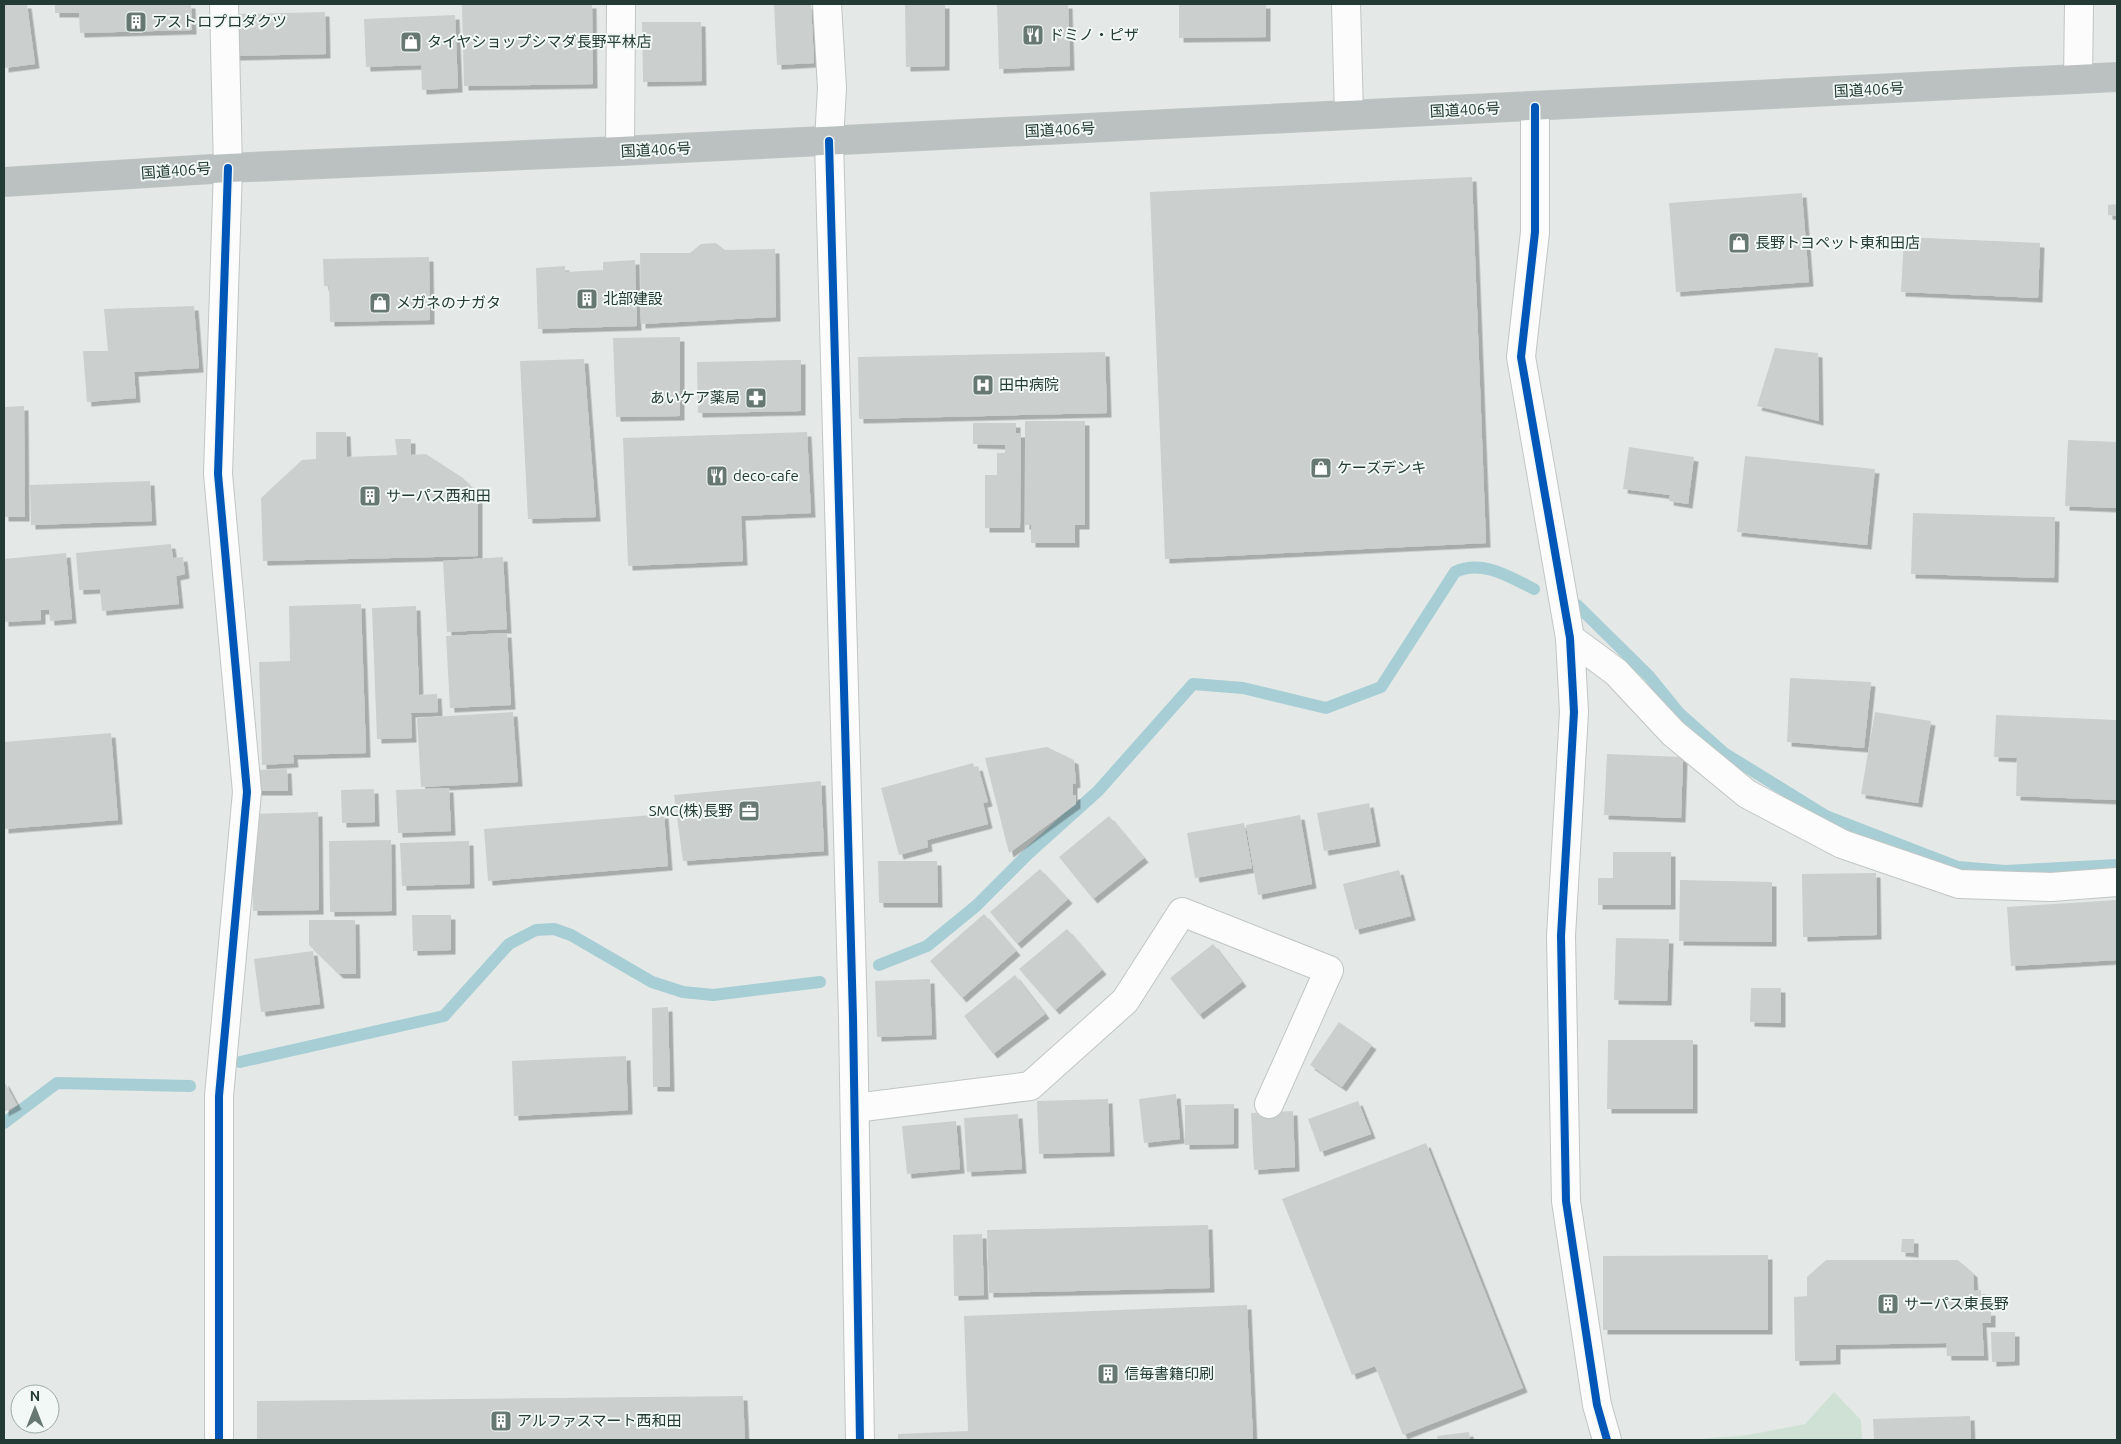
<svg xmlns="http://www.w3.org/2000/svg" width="2121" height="1444" font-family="Ubuntu,'Noto Sans JP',sans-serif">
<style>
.green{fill:#cee1d4}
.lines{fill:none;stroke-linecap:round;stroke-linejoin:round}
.stream{stroke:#a7ced5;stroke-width:12}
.building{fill:#cbd0ce;filter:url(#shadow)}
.minor-casing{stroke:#c1c6c4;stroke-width:30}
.highway-casing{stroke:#bdc5c2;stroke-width:30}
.minor{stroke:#fbfcfb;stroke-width:28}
.highway{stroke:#bac1c0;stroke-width:28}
.cycleway-casing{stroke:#f2f8f5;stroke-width:11}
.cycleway{stroke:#0057b8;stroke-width:8}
.labels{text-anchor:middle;stroke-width:4;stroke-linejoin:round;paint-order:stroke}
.poi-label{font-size:15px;fill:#233b34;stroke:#f2f8f5;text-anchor:start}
.street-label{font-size:15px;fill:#233b34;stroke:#f2f8f5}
</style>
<defs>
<filter id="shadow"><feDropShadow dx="4.5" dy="4.5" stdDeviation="0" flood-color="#0004"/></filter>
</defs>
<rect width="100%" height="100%" fill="#e4e9e7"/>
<polygon class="green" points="1834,1392 1861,1420 1862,1440 1688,1440 1748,1435 1805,1424"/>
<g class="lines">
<g class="stream">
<polyline points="1577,605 1649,676 1679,713 1724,753 1826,816 1958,867 2005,871 2117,865"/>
<path d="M879 965 927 946 976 906 1029 853 1098 791 1193 684 1243 688 1326 708 1381 687 1455 572C1482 559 1510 577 1534 589"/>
<polyline points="240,1062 444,1016 509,944 536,930 554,929 571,935 652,982 683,992 713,995 820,982"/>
<polyline points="4,1123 57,1083 190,1086"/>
</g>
</g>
<g class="building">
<polygon points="4,4 27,4 35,64 4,68"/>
<polygon points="55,4 191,4 192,30 80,33 79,13 55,13"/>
<polygon points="462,4 592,4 593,84 464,86"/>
<polygon points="811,4 814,63 777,65 774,5"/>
<polygon points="905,4 945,4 945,66 906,67"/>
<polygon points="997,4 1068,4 1070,66 999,69"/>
<polygon points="1179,4 1266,4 1266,37 1179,38"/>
<polygon points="325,12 326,54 234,56 233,14"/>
<polygon points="455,15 458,88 422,90 421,65 366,67 364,19"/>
<polygon points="642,22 701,22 702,81 643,82"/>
<polygon points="1472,177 1486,543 1165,559 1150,192"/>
<polygon points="1802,193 1809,282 1676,292 1669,203"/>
<polygon points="2117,204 2117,216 2108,215 2108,205"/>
<polygon points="1904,237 2040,243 2038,298 1901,292"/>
<polygon points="716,243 725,250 775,249 776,317 641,324 640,253 690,253 701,244"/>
<polygon points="429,257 430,320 330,322 329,286 324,286 323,259"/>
<polygon points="635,260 637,326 538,329 536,268 565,266 565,272 603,270 603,262"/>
<polygon points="194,306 199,368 134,372 136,398 87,402 83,351 108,351 104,309"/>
<polygon points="680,337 680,416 616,417 613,338"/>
<polygon points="1775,348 1818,353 1819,421 1757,406"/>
<polygon points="1105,352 1107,413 859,419 858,357"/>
<polygon points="584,359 596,517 528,519 520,361"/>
<polygon points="801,360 801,411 698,413 697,362"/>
<polygon points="24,406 25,517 4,517 4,407"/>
<polygon points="1025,421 1085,421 1085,525 1075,525 1075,543 1031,543 1031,525 1025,525"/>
<polygon points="973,423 1016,423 1016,433 1021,433 1020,528 985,528 985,475 997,475 997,453 1005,453 1005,445 973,444"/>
<polygon points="316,432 346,432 347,457 397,455 395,439 411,439 411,455 426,454 463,478 478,494 478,556 263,561 261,498 302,460 316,459"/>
<polygon points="807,432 811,513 741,516 743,561 628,566 623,438"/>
<polygon points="2068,440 2117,442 2117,508 2065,506"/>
<polygon points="1629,447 1694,457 1688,504 1669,501 1670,495 1623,489"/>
<polygon points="1745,456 1875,469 1867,545 1737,532"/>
<polygon points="150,481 152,521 31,525 30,485"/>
<polygon points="1913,513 2055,517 2054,578 1911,574"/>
<polygon points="171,544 173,558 183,557 185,574 176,576 179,604 102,611 100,589 79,590 76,553"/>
<polygon points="66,553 72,619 50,621 49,610 41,610 41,620 4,622 4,559"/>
<polygon points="503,557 507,629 447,632 443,561"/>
<polygon points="361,604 366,753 293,755 294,763 262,765 259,662 290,661 289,606"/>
<polygon points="416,606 419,695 437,694 438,712 411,713 412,738 377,739 372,608"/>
<polygon points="507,633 511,705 450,708 446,636"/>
<polygon points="1790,678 1871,682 1864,748 1787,742"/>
<polygon points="513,712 518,782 421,787 417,718"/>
<polygon points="1875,712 1931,721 1918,803 1861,794"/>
<polygon points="1996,715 2117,720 2117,800 2016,796 2017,758 1994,757"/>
<polygon points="111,733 118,820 4,829 4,742"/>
<polygon points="1047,747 1074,760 1076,783 1073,784 1073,795 1076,795 1076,804 1009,853 985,758"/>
<polygon points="1607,754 1683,757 1681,818 1604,815"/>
<polygon points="973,763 974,767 978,766 988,802 983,803 988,824 927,840 928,847 899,855 881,788"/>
<polygon points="287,769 288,791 256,791 255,770"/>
<polygon points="821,781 824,851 683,861 674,795"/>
<polygon points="449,788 451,831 398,833 396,790"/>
<polygon points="374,789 375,822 342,823 341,790"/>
<polygon points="1369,803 1376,842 1324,851 1317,813"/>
<polygon points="318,812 319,910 253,911 251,814"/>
<polygon points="664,814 668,866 488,881 484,829"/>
<polygon points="1300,815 1312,884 1258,895 1246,825"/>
<polygon points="1109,816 1144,858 1093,899 1059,857"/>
<polygon points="1244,823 1252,868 1195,878 1187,833"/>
<polygon points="391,840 392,911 330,912 329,841"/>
<polygon points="469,841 470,884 402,886 400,843"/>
<polygon points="1613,852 1671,852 1671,905 1598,905 1598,878 1613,878"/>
<polygon points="878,861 937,861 938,903 879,903"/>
<polygon points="1040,869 1068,899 1017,944 990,912"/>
<polygon points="1399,870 1411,916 1355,930 1343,884"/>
<polygon points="1876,873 1877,935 1803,937 1802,874"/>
<polygon points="1680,880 1772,882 1772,942 1679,941"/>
<polygon points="2117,900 2117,960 2011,966 2007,907"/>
<polygon points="984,914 1016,951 962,998 930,961"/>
<polygon points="412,915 451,915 451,950 413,951"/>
<polygon points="309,920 355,920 356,974 339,974 309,945"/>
<polygon points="1067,929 1102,970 1055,1010 1019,969"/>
<polygon points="1616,938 1669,939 1667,1001 1614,1000"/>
<polygon points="1213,944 1242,982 1199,1015 1170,978"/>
<polygon points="313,951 320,1004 261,1012 254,959"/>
<polygon points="1015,975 1045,1014 993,1054 964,1016"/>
<polygon points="930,979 932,1035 877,1037 875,981"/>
<polygon points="1751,988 1781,988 1781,1023 1750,1022"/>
<polygon points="668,1007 670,1087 653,1087 652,1008"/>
<polygon points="1339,1022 1372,1045 1342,1087 1310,1065"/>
<polygon points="1608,1040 1693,1040 1693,1109 1607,1109"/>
<polygon points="626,1056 628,1110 514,1116 512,1061"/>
<polygon points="4,1081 17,1105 4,1112"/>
<polygon points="1176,1094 1180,1139 1144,1143 1139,1099"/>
<polygon points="1108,1099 1110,1152 1039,1154 1037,1101"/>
<polygon points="1358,1101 1371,1134 1320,1152 1308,1119"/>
<polygon points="1234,1104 1234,1144 1185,1145 1185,1105"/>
<polygon points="1293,1111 1295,1167 1254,1170 1251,1113"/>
<polygon points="1018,1114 1022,1169 967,1172 964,1118"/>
<polygon points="956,1121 960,1169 907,1174 902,1126"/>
<polygon points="1426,1143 1523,1388 1403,1435 1375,1366 1352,1375 1282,1199"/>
<polygon points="1208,1225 1210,1288 989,1293 987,1230"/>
<polygon points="982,1234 984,1295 954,1296 953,1235"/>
<polygon points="1902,1239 1914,1239 1914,1253 1901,1252"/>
<polygon points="1768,1255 1768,1330 1603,1330 1603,1256"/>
<polygon points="1826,1260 1958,1260 1973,1273 1974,1291 1981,1290 1982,1312 1991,1311 1991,1323 1982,1323 1984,1356 1947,1356 1946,1343 1836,1345 1836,1360 1795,1361 1794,1297 1807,1296 1807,1277"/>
<polygon points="1247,1305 1253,1440 898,1440 898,1434 968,1431 964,1316"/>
<polygon points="1991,1332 2015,1332 2015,1361 1992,1362"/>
<polygon points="743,1396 745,1440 257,1440 257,1401"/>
<polygon points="1970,1416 1971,1440 1874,1440 1873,1419"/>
<polygon points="1469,1432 1470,1440 1438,1440 1437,1436"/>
</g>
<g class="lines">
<g class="minor-casing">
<g id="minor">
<polyline points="827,4 832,88 829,141 853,1018 860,1440"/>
<polyline points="1346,4 1349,115"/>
<polyline points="2078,79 2079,4"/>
<polyline points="1535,107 1535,232 1521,357 1570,638 1574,712 1561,936 1566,1201 1597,1405 1607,1440"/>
<polyline points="620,151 621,4"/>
<polyline points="1570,638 1616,672 1673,733 1747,794 1842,844 1959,884 2051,887 2117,882"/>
<polyline points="855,1108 1030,1086 1125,1001 1182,912 1329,970 1269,1104"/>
<polyline points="219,1440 219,1096 247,792 218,474 228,168 224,4"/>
</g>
</g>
<g class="highway-casing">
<polyline id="highway" points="4,182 228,168 620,151 2117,77"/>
</g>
<use href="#minor" class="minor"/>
<use href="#highway" class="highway"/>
<g class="cycleway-casing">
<g id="cycleway">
<polyline points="1535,107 1535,232 1521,357 1570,638 1574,712 1561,936 1566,1201 1597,1405 1607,1440"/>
<polyline points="829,141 853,1018 860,1440"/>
<polyline points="219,1440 219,1096 247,792 218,474 228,168"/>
</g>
</g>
<use href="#cycleway" class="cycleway"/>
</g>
<defs>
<g id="building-square" transform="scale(1.125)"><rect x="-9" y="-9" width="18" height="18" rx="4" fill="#677873" stroke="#f2f8f5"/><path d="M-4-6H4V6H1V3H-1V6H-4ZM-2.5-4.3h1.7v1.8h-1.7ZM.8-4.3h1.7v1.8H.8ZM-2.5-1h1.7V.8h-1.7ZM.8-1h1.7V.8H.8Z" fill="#fff"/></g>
<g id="restaurant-square" transform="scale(1.125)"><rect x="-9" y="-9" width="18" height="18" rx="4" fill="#677873" stroke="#f2f8f5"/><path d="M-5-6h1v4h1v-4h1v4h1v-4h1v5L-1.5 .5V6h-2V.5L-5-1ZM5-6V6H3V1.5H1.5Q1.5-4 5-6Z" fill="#fff"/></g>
<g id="shop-square" transform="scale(1.125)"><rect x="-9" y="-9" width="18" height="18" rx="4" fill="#677873" stroke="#f2f8f5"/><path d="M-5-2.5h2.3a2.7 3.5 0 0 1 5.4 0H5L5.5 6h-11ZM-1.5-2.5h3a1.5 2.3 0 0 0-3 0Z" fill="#fff"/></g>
<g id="hospital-square" transform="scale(1.125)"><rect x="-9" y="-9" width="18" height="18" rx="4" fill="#677873" stroke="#f2f8f5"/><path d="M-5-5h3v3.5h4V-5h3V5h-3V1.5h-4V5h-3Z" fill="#fff"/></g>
<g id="pharmacy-square" transform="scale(1.125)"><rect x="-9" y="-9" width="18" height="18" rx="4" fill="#677873" stroke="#f2f8f5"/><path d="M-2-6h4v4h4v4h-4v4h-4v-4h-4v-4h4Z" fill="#fff"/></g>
<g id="office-square" transform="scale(1.125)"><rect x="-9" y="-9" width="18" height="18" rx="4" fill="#677873" stroke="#f2f8f5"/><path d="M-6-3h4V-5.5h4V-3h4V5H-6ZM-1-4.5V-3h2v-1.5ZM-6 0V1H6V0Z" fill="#fff"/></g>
</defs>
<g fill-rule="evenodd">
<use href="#building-square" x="136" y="22"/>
<use href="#restaurant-square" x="1033" y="35"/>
<use href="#shop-square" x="411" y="42"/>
<use href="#shop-square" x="1739" y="243"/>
<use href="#building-square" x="587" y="299"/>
<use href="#shop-square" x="380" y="303"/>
<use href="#hospital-square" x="983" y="385"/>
<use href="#pharmacy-square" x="756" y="398"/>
<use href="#shop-square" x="1321" y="468"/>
<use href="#restaurant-square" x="717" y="476"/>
<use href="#building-square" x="370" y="496"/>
<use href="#office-square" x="749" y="811"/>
<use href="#building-square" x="1888" y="1304"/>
<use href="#building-square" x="1108" y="1374"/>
<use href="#building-square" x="501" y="1421"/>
</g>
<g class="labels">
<g class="poi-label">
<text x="152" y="27">アストロプロダクツ</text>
<text x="1049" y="40">ドミノ・ピザ</text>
<text x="427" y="47">タイヤショップシマダ長野平林店</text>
<text x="1755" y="248">長野トヨペット東和田店</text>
<text x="603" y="304">北部建設</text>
<text x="396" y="308">メガネのナガタ</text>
<text x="999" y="390">田中病院</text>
<text x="740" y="403" text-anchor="end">あいケア薬局</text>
<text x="1337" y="473">ケーズデンキ</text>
<text x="733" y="481">deco-cafe</text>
<text x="386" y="501">サーパス西和田</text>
<text x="733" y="816" text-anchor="end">SMC(株)長野</text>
<text x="1904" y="1309">サーパス東長野</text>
<text x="1124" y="1379">信毎書籍印刷</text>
<text x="517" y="1426">アルファスマート西和田</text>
</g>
<g class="street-label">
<text transform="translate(1869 90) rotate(-3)" y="5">国道406号</text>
<text transform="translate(1465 110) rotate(-3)" y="5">国道406号</text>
<text transform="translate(1060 130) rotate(-3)" y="5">国道406号</text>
<text transform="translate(656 150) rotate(-3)" y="5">国道406号</text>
<text transform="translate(176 171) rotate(-4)" y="5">国道406号</text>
</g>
</g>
<rect width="2121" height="1444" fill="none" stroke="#233b34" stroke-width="10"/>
<g transform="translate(35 1409)"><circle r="24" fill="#f2f8f5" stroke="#9faca8"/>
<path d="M0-4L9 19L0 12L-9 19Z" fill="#677873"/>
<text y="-8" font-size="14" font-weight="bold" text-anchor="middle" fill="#233b34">N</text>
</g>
</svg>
